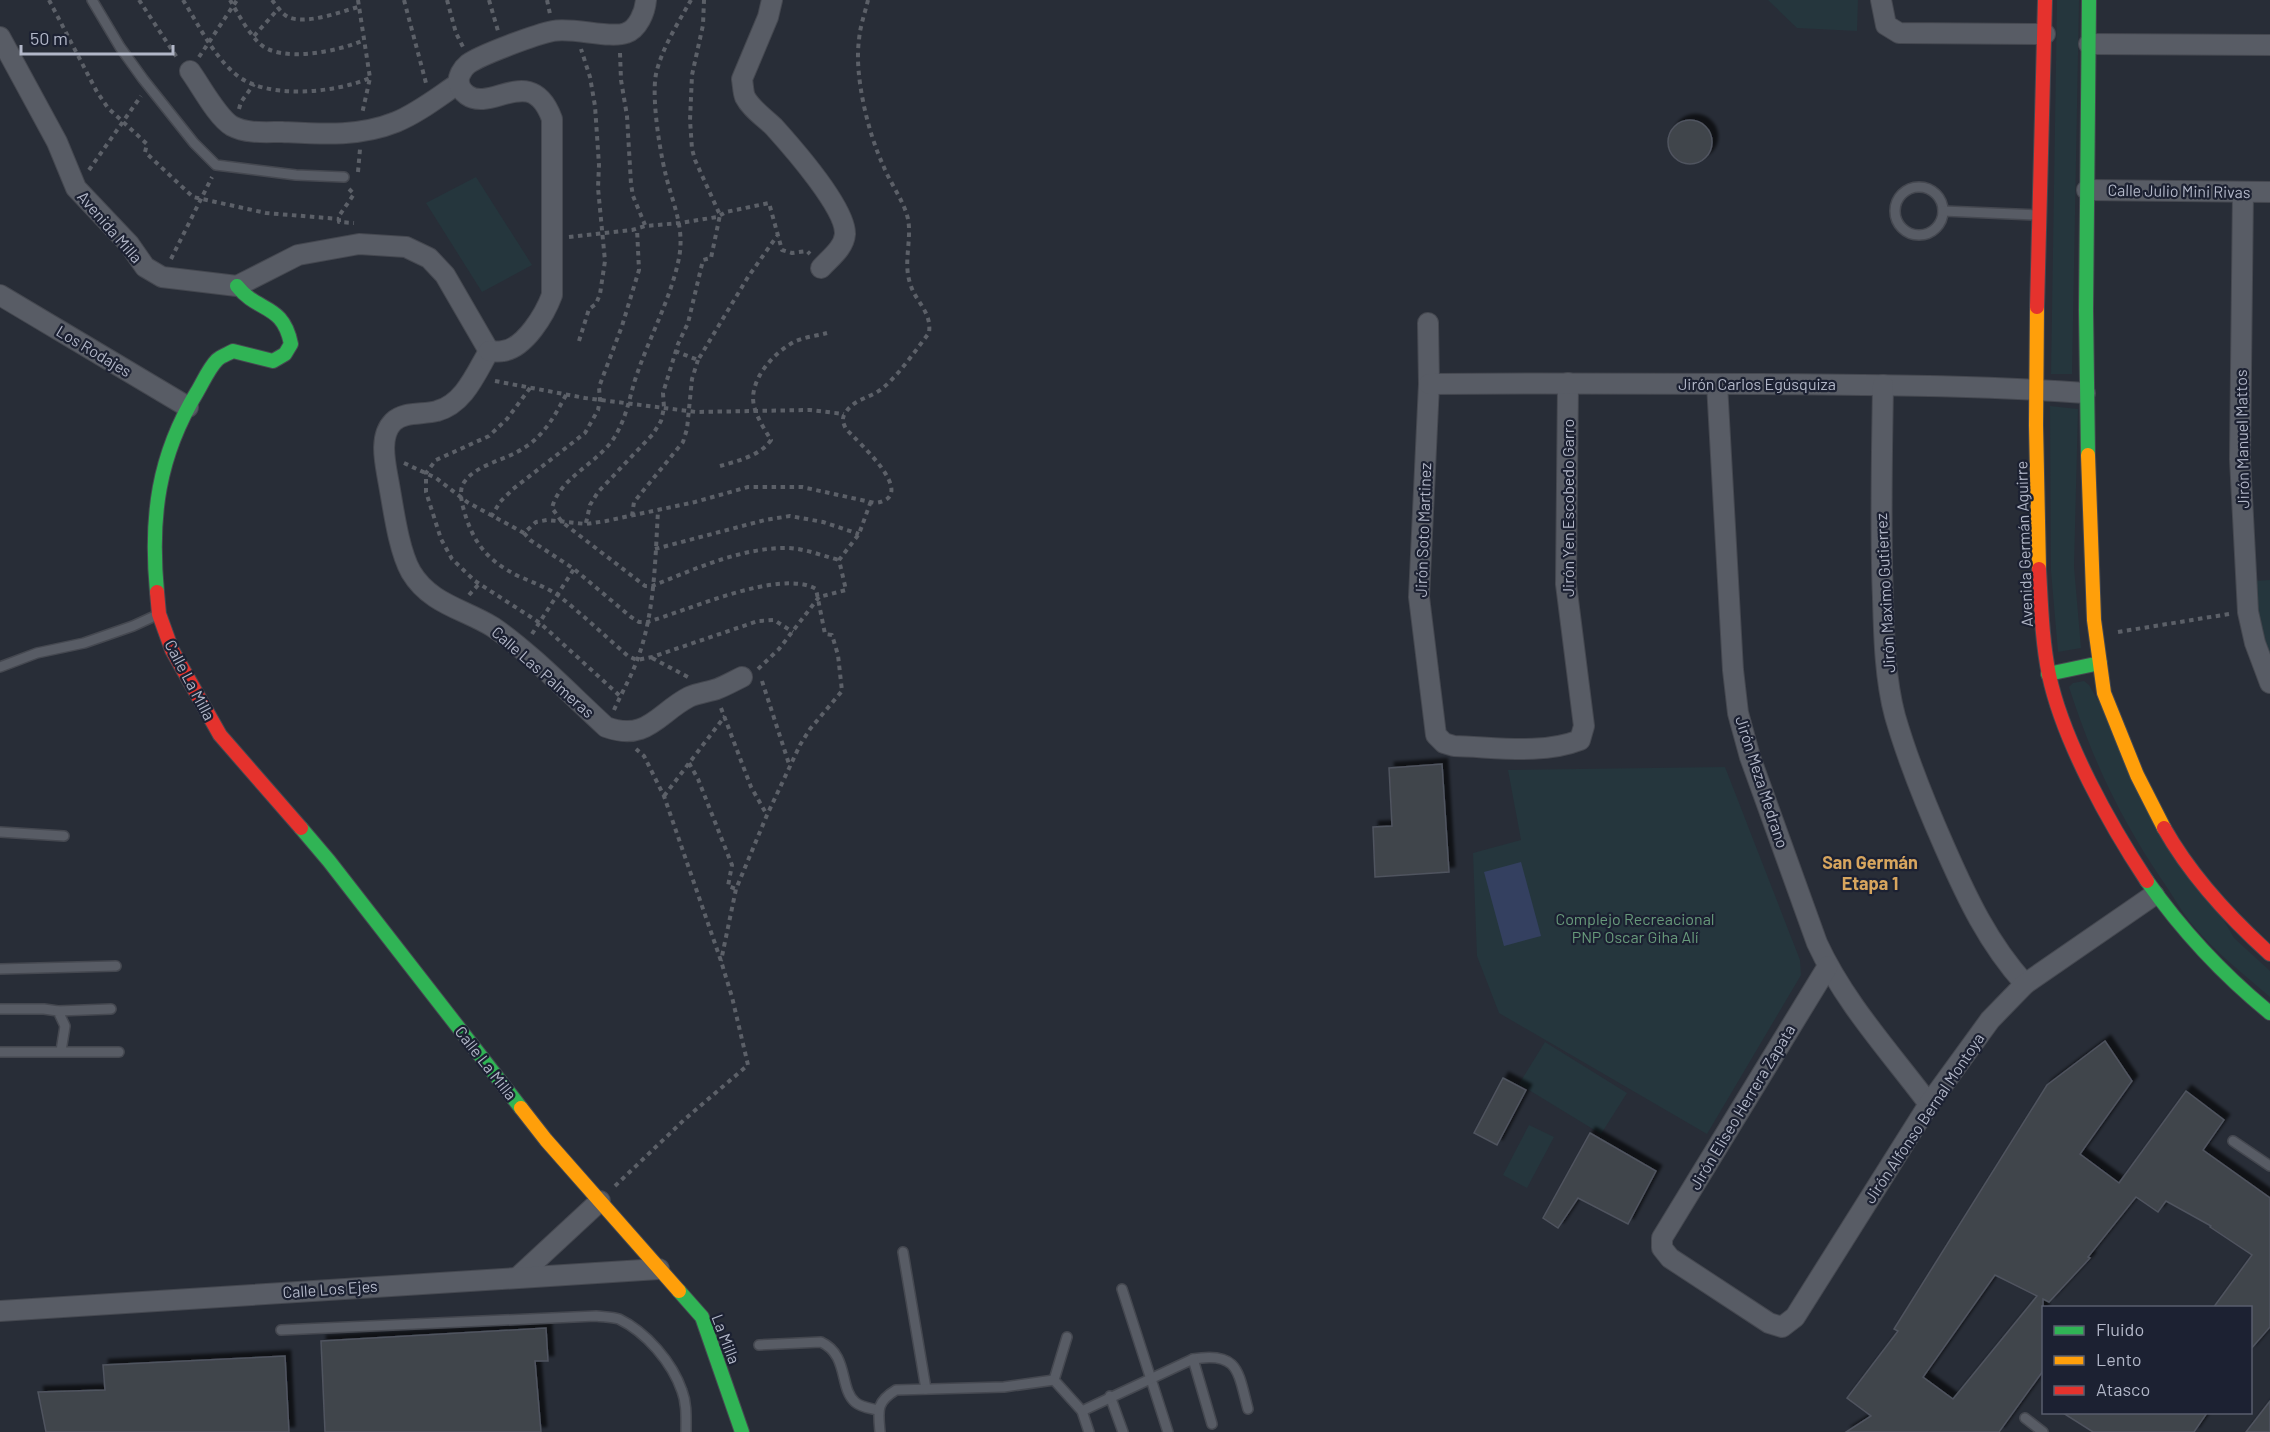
<svg xmlns="http://www.w3.org/2000/svg" width="2270" height="1432" font-family="Barlow,sans-serif">
<style>
.green{fill:#25363d}
.water{fill:#344060}
.building{fill:#40444c;stroke:#50545f;stroke-width:1.5;fill-rule:evenodd;filter:url(#shadow)}
.lines{fill:none;stroke-linecap:round;stroke-linejoin:round}
.lane-casing{stroke:#454850;stroke-width:12}
.street-casing{stroke:#454850;stroke-width:22}
.fast-casing{stroke:#454850;stroke-width:16}
.slow-casing{stroke:#454850;stroke-width:16}
.jam-casing{stroke:#454850;stroke-width:16}
.path{stroke:#5c6068;stroke-width:4;stroke-dasharray:4.5 4.5;stroke-linecap:butt}
.lane{stroke:#585c65;stroke-width:9}
.street{stroke:#585c65;stroke-width:20}
.fast{stroke:#30b455;stroke-width:14}
.slow{stroke:#ff9f0a;stroke-width:14}
.jam{stroke:#e5322d;stroke-width:14}
.labels{text-anchor:middle;stroke-width:4.5;stroke-linejoin:round;paint-order:stroke}
.street-label{font-size:16px;fill:#b2b7c8;stroke:#1c2132}
.park-label{font-size:16px;fill:#689a7b;stroke:#1c2132}
.neighbourhood-label{font-size:18px;font-weight:bold;fill:#d7a55e;stroke:#1c2132}
</style>
<defs>
<filter id="shadow"><feDropShadow dx="5.5" dy="-5.5" stdDeviation="1.5" flood-color="#0009"/></filter>
</defs>
<rect width="100%" height="100%" fill="#282d37"/>
<g class="green">
<polygon points="1768,0 1858,0 1857,31 1797,28"/>
<polygon points="2057,0 2079,0 2072,374 2051,374"/>
<polygon points="476,177 532,265 482,292 426,203"/>
<polygon points="2050,406 2078,409 2074,567 2081,648 2058,652 2051,571"/>
<polygon points="2270,580 2270,666 2261,642 2253,581"/>
<path d="M2084 681 2089 685 2234 938 2270 971V997C2242 973 2213 950 2190 922 2180 909 2172 894 2162 880 2119 816 2093 761 2069 687L2073 683Z"/>
<polygon points="1725,767 1800,960 1801,975 1707,1134 1499,1013 1477,956 1473,853 1521,840 1508,770"/>
<polygon points="1545,1042 1627,1093 1601,1134 1519,1084"/>
<polygon points="1529,1125 1554,1137 1527,1188 1503,1175"/>
</g>
<polygon class="water" points="1521,862 1541,936 1504,946 1484,872"/>
<g class="building">
<circle cx="1690" cy="142" r="22"/>
<polygon points="1442,764 1449,872 1375,877 1373,827 1392,826 1389,768"/>
<path d="M2105 1041 2132 1081 2080 1154 2119 1183 2186 1091 2224 1120 2203 1150 2270 1198V1327L2250 1350V1308H2213L2252 1255 2210 1227 2211 1226 2166 1201 2158 1212 2136 1197 2088 1257 2090 1258 2049 1302 2043 1299V1371L1999 1432H1846L1871 1416 1847 1398 1898 1331 1894 1329 2047 1085ZM1995 1275 2037 1296 1953 1399 1923 1377Z"/>
<polygon points="1503,1078 1526,1090 1497,1145 1474,1133"/>
<polygon points="1590,1133 1656,1171 1628,1224 1578,1198 1558,1228 1543,1218"/>
<polygon points="546,1328 548,1361 535,1361 541,1432 325,1432 321,1341"/>
<polygon points="285,1356 289,1432 46,1432 38,1392 105,1390 103,1365"/>
<polygon points="2270,1401 2270,1432 2246,1432"/>
<polygon points="2063,1413 2207,1413 2194,1432 2093,1432"/>
</g>
<g class="lines">
<g class="lane-casing">
<g id="lane">
<polyline points="92,0 120,47 143,79 194,143 216,165 296,175 344,177"/>
<circle cx="1919" cy="211" r="24"/>
<polyline points="1943,211 2037,215"/>
<polyline points="0,667 37,653 84,643 133,626 157,615"/>
<polyline points="0,832 64,836"/>
<polyline points="0,969 116,966"/>
<polyline points="0,1009 44,1009 58,1011 65,1026 61,1051"/>
<polyline points="58,1011 111,1009"/>
<polyline points="0,1052 119,1052"/>
<polyline points="2233,1141 2270,1166"/>
<polyline points="903,1252 926,1389"/>
<polyline points="1122,1289 1168,1432"/>
<path d="M281 1330 596 1316C603 1317 612 1317 619 1319 646 1332 672 1362 682 1391 687 1404 686 1418 686 1432"/>
<polyline points="1067,1337 1054,1380 1082,1411 1089,1432"/>
<path d="M759 1345 821 1342C849 1355 839 1388 855 1402 862 1408 870 1408 878 1410"/>
<path d="M1193 1359C1239 1351 1238 1372 1248 1409"/>
<polyline points="1110,1396 1123,1432"/>
<polyline points="1082,1411 1193,1359 1212,1424"/>
<polyline points="2025,1418 2043,1432"/>
<path d="M880 1432C878 1410 876 1402 896 1390L1004 1387 1054 1380"/>
</g>
</g>
<g class="street-casing">
<g id="street">
<path d="M772 0 768 17 742 79C743 85 743 92 745 97 751 109 765 118 774 127 792 147 846 208 845 234 844 248 830 258 821 268"/>
<polyline points="1881,0 1886,25 1899,33 2045,34"/>
<polyline points="0,37 57,142 76,188 129,244 145,267 162,277 237,286 298,255 359,244 406,247 429,258 445,275 489,351"/>
<polyline points="2089,44 2270,45"/>
<path d="M190 71C201 86 217 117 232 126 247 134 266 132 282 132 321 134 359 137 396 122 418 113 438 97 459 83"/>
<polyline points="2087,190 2270,192"/>
<polyline points="2243,192 2240,459 2248,612 2255,643 2270,683"/>
<polyline points="0,295 188,407"/>
<path d="M1428 323 1429 384 1419 597 1436 735 1444 743 1454 746C1495 747 1542 755 1580 740L1584 726 1566 584 1568 383"/>
<path d="M489 351C476 373 464 404 437 411 423 415 404 411 393 422 379 436 385 462 388 479 393 505 398 549 411 572 430 604 464 609 493 627 531 653 571 695 606 727 647 742 658 713 689 697 698 693 708 692 717 689 725 686 734 681 742 677"/>
<path d="M489 351C493 351 499 352 503 351 525 348 545 314 552 295V119C531 62 492 113 467 95 463 92 460 88 459 84 457 77 463 68 468 64 480 55 537 34 553 31 573 27 610 39 626 33 638 29 645 12 646 0"/>
<path d="M1429 384C1540 383 1650 384 1762 384 1869 385 1978 385 2085 393"/>
<path d="M1717 384 1733 670 1738 713 1750 757 1817 943C1844 1002 1890 1052 1929 1104"/>
<path d="M1883 385C1882 456 1880 527 1883 598 1884 636 1885 679 1895 716 1908 761 1926 805 1945 848 1967 898 1988 943 2025 984"/>
<polyline points="1828,966 1662,1238 1662,1248 1670,1258 1769,1323 1782,1327 1795,1317 1929,1104 1990,1020 2025,984 2154,895"/>
<polyline points="518,1277 600,1201"/>
<polyline points="0,1311 659,1269"/>
</g>
</g>
<g class="fast-casing">
<g id="fast">
<polyline points="2088,455 2086,310 2089,0"/>
<path d="M157 592C150 517 158 456 197 392 203 382 209 368 217 360 221 356 228 354 233 351L273 361 285 354 291 344C283 303 258 313 237 286"/>
<polyline points="2048,674 2100,663"/>
<polyline points="301,828 329,861 521,1108"/>
<path d="M2147 881C2183 932 2222 974 2270 1013"/>
<polyline points="679,1291 702,1317 742,1432"/>
</g>
</g>
<g class="slow-casing">
<g id="slow">
<polyline points="2037,307 2036,425 2039,569"/>
<polyline points="2088,455 2094,620 2104,693 2137,775 2164,828"/>
<polyline points="521,1108 546,1140 679,1291"/>
</g>
</g>
<g class="jam-casing">
<g id="jam">
<polyline points="2037,307 2045,0"/>
<path d="M2039 569C2041 604 2042 641 2049 675 2063 741 2110 825 2147 881"/>
<polyline points="157,592 159,614 172,650 220,735 301,828"/>
<path d="M2164 828C2191 876 2229 917 2270 954"/>
</g>
</g>
<g class="path">
<polyline points="49,0 97,92 108,108 147,144 145,152 193,197 266,213 339,219"/>
<polyline points="139,0 178,59"/>
<path d="M183 0C198 24 212 53 233 72 263 101 335 93 370 78"/>
<path d="M230 0C238 14 248 32 259 43 280 64 340 51 364 40"/>
<path d="M272 0C276 5 282 14 288 17 306 25 340 12 358 7"/>
<polyline points="358,0 370,78 362,114"/>
<polyline points="404,0 426,83"/>
<polyline points="447,0 456,33 463,47"/>
<polyline points="489,0 498,31"/>
<polyline points="547,0 550,14"/>
<path d="M691 0C678 23 662 48 656 74 651 100 661 161 669 187 676 211 684 232 679 258 671 298 650 336 637 374 629 397 628 415 614 438 597 464 560 477 552 508L562 522 645 586H652C695 569 742 547 789 548 806 549 823 556 839 560"/>
<polyline points="254,36 279,8"/>
<polyline points="620,53 621,80 627,116 631,184 633,196 645,225"/>
<polyline points="199,57 237,0"/>
<polyline points="239,109 241,102 254,84"/>
<polyline points="89,170 141,96"/>
<polyline points="358,172 360,149"/>
<polyline points="349,189 354,194 339,216 339,222 354,223"/>
<polyline points="569,237 632,230 645,226 680,223 717,217 726,212 769,203 782,250 792,253 807,251 810,254"/>
<polyline points="171,259 212,177"/>
<polyline points="579,341 589,309 596,304 600,294 605,261 598,188 599,165 595,106 590,77 581,49"/>
<polyline points="675,351 698,360 748,277 777,236"/>
<polyline points="495,381 585,398 696,412 810,410 844,414"/>
<polyline points="530,388 507,419 489,436 436,460 426,473 426,492 441,539 452,559 475,581 540,623 620,696"/>
<path d="M566 395C553 419 542 439 517 452 500 461 476 466 465 481 459 488 461 499 463 507 472 541 486 560 518 576 532 582 546 587 559 596 583 615 605 636 628 656L637 660 652 657 758 621 774 620 793 632"/>
<path d="M404 463 436 478 467 502 524 533 536 522 547 520 586 524 606 521 695 502 748 487H802L875 503C921 497 857 441 846 429 843 423 841 418 846 412 855 398 872 398 884 387 901 372 915 351 929 333 932 311 915 302 910 283 903 262 912 240 908 219 904 201 890 183 883 165 868 133 854 75 859 40 860 26 865 13 868 0"/>
<path d="M720 466C737 461 760 456 771 440 765 430 757 418 754 406 748 381 773 353 794 342 804 337 816 336 827 333"/>
<polyline points="632,516 634,502 683,442 687,429 692,379 698,360"/>
<polyline points="491,517 500,502 513,489 585,433 598,410 600,400 599,387 622,326 639,270 637,229"/>
<polyline points="586,523 590,505 598,492 653,434 661,421 664,408 663,393 678,344 688,323 703,260 711,258 720,215 695,160 692,149 690,120 692,75 703,25 704,0"/>
<path d="M524 533 530 540 574 569 631 617 639 622H647C687 611 780 568 816 589L825 634 832 635 838 655 842 691 810 729 800 745 767 815 736 889 721 961"/>
<polyline points="655,549 765,520 790,516 823,522 859,534"/>
<polyline points="469,595 479,584"/>
<polyline points="2118,632 2229,614"/>
<polyline points="532,634 574,569"/>
<polyline points="652,658 688,677"/>
<polyline points="758,669 779,649 819,597 846,590 839,560 859,534 871,501"/>
<polyline points="762,681 790,767"/>
<polyline points="721,708 751,787 767,815"/>
<path d="M614 710C621 694 630 679 636 663 655 615 655 561 658 511"/>
<polyline points="689,763 698,779 732,865 728,886 736,889"/>
<polyline points="664,796 725,716"/>
<polyline points="615,1186 685,1119 748,1065 732,997 721,961 664,796 644,756 636,749"/>
</g>
<use href="#lane" class="lane"/>
<use href="#street" class="street"/>
<use href="#fast" class="fast"/>
<use href="#slow" class="slow"/>
<use href="#jam" class="jam"/>
</g>
<g class="labels">
<g class="street-label">
<text transform="translate(2179 191) rotate(1)" y="6">Calle Julio Mini Rivas</text>
<text transform="translate(110 227) rotate(49)" y="6">Avenida Milla</text>
<text transform="translate(94 351) rotate(31)" y="6">Los Rodajes</text>
<text x="1757" y="390">Jirón Carlos Egúsquiza</text>
<text transform="translate(2242 439) rotate(-91)" y="6">Jirón Manuel Mattos</text>
<text transform="translate(1568 508) rotate(-90)" y="6">Jirón Yen Escobedo Garro</text>
<text transform="translate(1423 530) rotate(-88)" y="6">Jirón Soto Martinez</text>
<text transform="translate(2024 544) rotate(-92)" y="6">Avenida Germán Aguirre</text>
<text transform="translate(1885 593) rotate(-93)" y="6">Jirón Maximo Gutierrez</text>
<text transform="translate(543 672) rotate(41)" y="6">Calle Las Palmeras</text>
<text transform="translate(190 680) rotate(62)" y="6">Calle La Milla</text>
<text transform="translate(1762 782) rotate(72)" y="6">Jirón Meza Medrano</text>
<text transform="translate(486 1063) rotate(52)" y="6">Calle La Milla</text>
<text transform="translate(1742 1107) rotate(-59)" y="6">Jirón Eliseo Herrera Zapata</text>
<text transform="translate(1924 1118) rotate(-56)" y="6">Jirón Alfonso Bernal Montoya</text>
<text transform="translate(330 1289) rotate(-4)" y="6">Calle Los Ejes</text>
<text transform="translate(726 1339) rotate(69)" y="6">La Milla</text>
</g>
<g class="park-label">
<text x="1635" y="925">Complejo Recreacional<tspan x="1635" dy="18">PNP Oscar Giha Alí</tspan></text>
</g>
<g class="neighbourhood-label">
<text x="1870" y="869">San Germán<tspan x="1870" dy="21">Etapa 1</tspan></text>
</g>
</g>
<rect x="2042" y="1306" width="210" height="108" fill="#1c2132" stroke="#585d6e" stroke-width="1.5"/>
<rect x="2054" y="1326" width="30" height="9" fill="#30b455" stroke="#585d6e" stroke-width="1.5"/>
<text x="2096" y="1336" font-size="18" fill="#b2b7c8">Fluido</text>
<rect x="2054" y="1356" width="30" height="9" fill="#ff9f0a" stroke="#585d6e" stroke-width="1.5"/>
<text x="2096" y="1366" font-size="18" fill="#b2b7c8">Lento</text>
<rect x="2054" y="1386" width="30" height="9" fill="#e5322d" stroke="#585d6e" stroke-width="1.5"/>
<text x="2096" y="1396" font-size="18" fill="#b2b7c8">Atasco</text>
<path d="M21 45v9h152v-9" fill="none" stroke="#b2b7c8" stroke-width="3"/>
<text x="30" y="45" font-size="18" fill="#b2b7c8" stroke="#1c2132" stroke-width="4.5" paint-order="stroke">50 m</text>
</svg>
